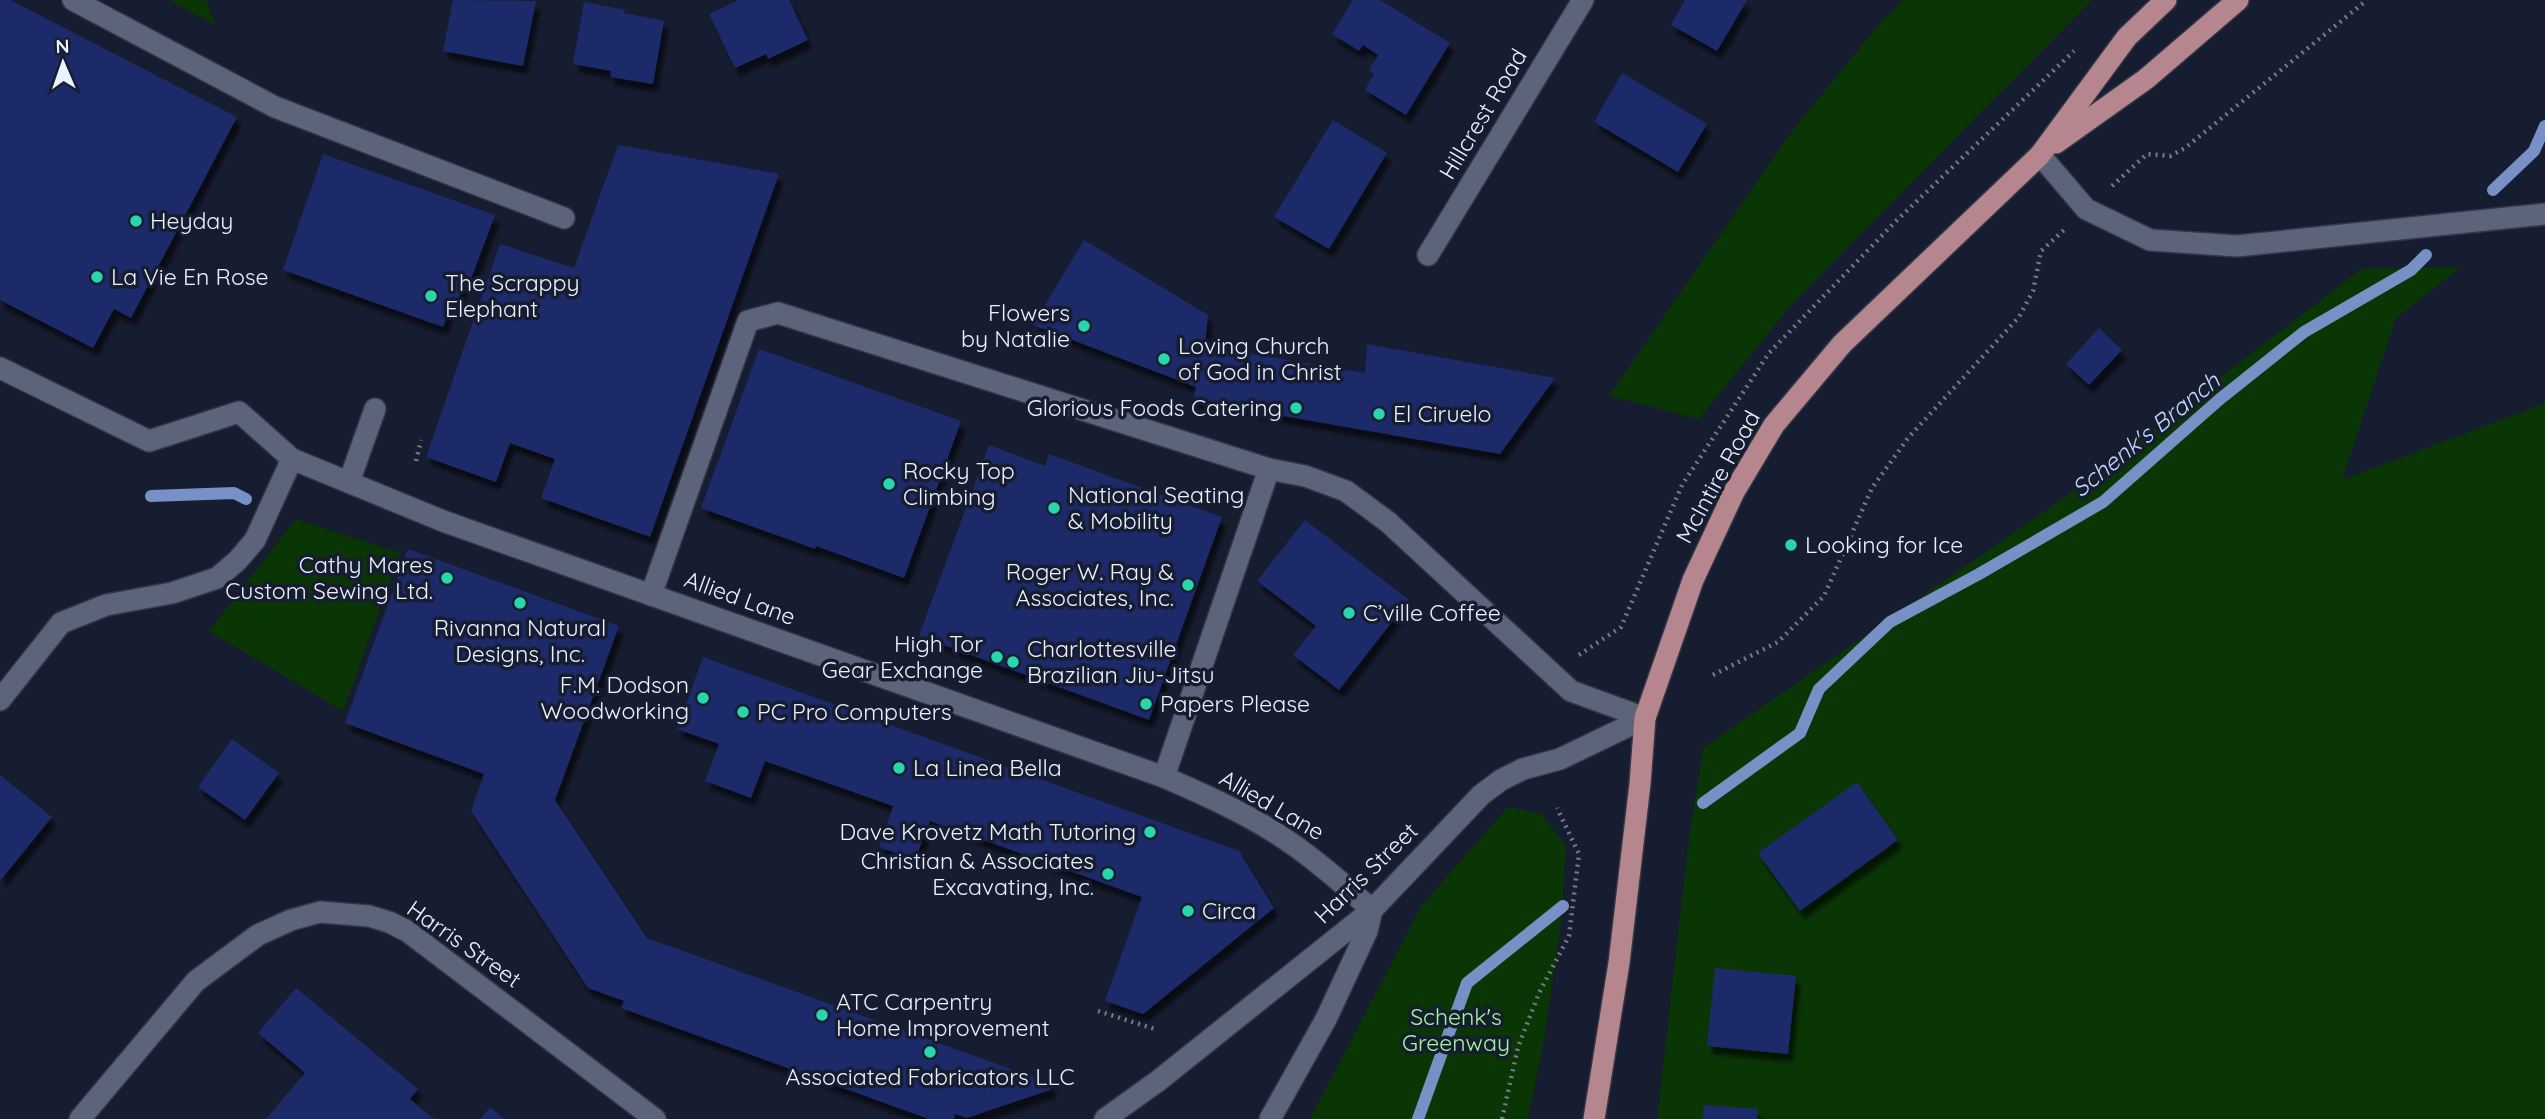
<svg xmlns="http://www.w3.org/2000/svg" width="2545" height="1119" font-family="Quicksand,sans-serif">
<style>
.green{fill:#0a3606}
.lines{fill:none;stroke-linecap:round;stroke-linejoin:round}
.stream{stroke:#7790c5;stroke-width:12}
.building{fill:#1b2a6b;filter:url(#shadow)}
.minor-casing{stroke:#323645;stroke-width:24}
.major-casing{stroke:#323645;stroke-width:24}
.path{stroke:#757b8b;stroke-width:4.5;stroke-dasharray:2 5;stroke-linecap:butt}
.minor{stroke:#5c647b;stroke-width:21}
.major{stroke:#b6868e;stroke-width:21}
.poi-dot{fill:#29d5ad;stroke:#171d30;stroke-width:2.5}
.labels{text-anchor:middle;stroke-width:7;stroke-linejoin:round;paint-order:stroke}
.street-label{font-size:23px;fill:#ebf1fe;stroke:#171d30}
.poi-label{font-size:23px;fill:#ebf1fe;stroke:#171d30;text-anchor:start}
.park-label{font-size:23px;fill:#a3f498;stroke:#171d30}
.water-label{font-size:24px;font-style:italic;fill:#c3d7fe;stroke:#171d30}
</style>
<defs>
<filter id="shadow"><feDropShadow dx="4.5" dy="8" stdDeviation="2" flood-color="#0009"/></filter>
</defs>
<rect width="100%" height="100%" fill="#171d30"/>
<g class="green">
<polygon points="169,0 206,0 215,25"/>
<polygon points="1903,0 2092,0 1790,306 1699,419 1609,396 1792,131 1882,21"/>
<polygon points="2461,267 2396,318 2342,480 2545,403 2545,1119 1657,1119 1689,837 1703,748 2065,497 2361,269"/>
<polygon points="296,519 400,553 343,711 209,631"/>
<polygon points="1508,807 1542,814 1566,846 1561,922 1544,1040 1528,1119 1310,1119 1422,905"/>
</g>
<g class="lines">
<g class="stream">
<polyline points="2493,190 2534,151 2545,126"/>
<polyline points="151,496 234,493 246,499"/>
<polyline points="1703,803 1800,733 1819,689 1890,622 1979,574 2103,502 2220,399 2304,332 2411,270 2426,255"/>
<polyline points="1418,1119 1467,983 1563,906"/>
</g>
</g>
<g class="building">
<polygon points="0,0 10,0 237,117 131,318 114,309 93,348 0,300"/>
<polygon points="453,0 536,1 523,66 443,51"/>
<polygon points="739,0 789,0 808,40 768,59 766,54 735,68 709,14"/>
<polygon points="1353,0 1380,0 1450,43 1406,115 1365,90 1374,74 1369,70 1378,55 1363,45 1359,51 1332,34"/>
<polygon points="1685,0 1747,0 1717,51 1671,25"/>
<polygon points="584,2 625,10 624,13 664,21 653,84 610,77 611,71 573,64"/>
<polygon points="1622,73 1707,124 1678,172 1594,122"/>
<polygon points="1333,120 1387,153 1329,249 1274,217"/>
<polygon points="618,145 779,174 650,537 541,498 555,459 510,443 496,482 426,457 500,244 574,268"/>
<polygon points="323,154 495,215 471,279 466,278 455,309 451,307 443,327 283,270"/>
<polygon points="1084,240 1208,315 1205,346 1365,373 1367,344 1555,378 1500,454 1193,400 1196,387 1033,325"/>
<polygon points="2099,328 2122,350 2089,385 2066,364"/>
<polygon points="759,349 961,421 904,578 816,546 815,549 701,508"/>
<polygon points="989,445 1045,466 1049,454 1222,517 1149,720 919,636"/>
<polygon points="1305,520 1409,600 1339,690 1293,655 1316,626 1257,581"/>
<polygon points="408,549 619,626 555,800 647,938 1052,1084 1050,1090 967,1118 955,1114 954,1119 929,1119 621,1008 624,1001 588,988 471,811 484,774 345,723"/>
<polygon points="703,657 1239,851 1274,908 1143,1014 1105,1001 1142,897 930,821 915,860 879,847 893,806 765,761 751,798 705,781 719,744 677,729"/>
<polygon points="232,739 279,773 245,820 198,787"/>
<polygon points="0,775 52,817 0,881"/>
<polygon points="1857,782 1898,840 1800,911 1758,853"/>
<polygon points="1715,968 1796,976 1788,1054 1707,1046"/>
<polygon points="296,988 418,1089 410,1099 434,1119 266,1119 305,1073 258,1033"/>
<polygon points="1704,1105 1758,1109 1757,1119 1703,1119"/>
<polygon points="490,1107 504,1119 480,1119"/>
</g>
<g class="lines">
<g class="minor-casing">
<g id="minor">
<polyline points="73,0 275,107 564,218"/>
<polyline points="2040,155 2086,209 2150,240 2237,246 2545,214"/>
<polyline points="1428,255 1583,0"/>
<path d="M0 368 149 441 239 412 292 459 443 521 1164 777C1200 793 1237 809 1271 830 1308 853 1340 881 1372 910L1367 931 1326 1019 1270 1119"/>
<polyline points="349,482 375,409"/>
<polyline points="651,595 748,321 778,313 1269,469 1305,476 1346,491 1388,522 1571,691 1645,718"/>
<polyline points="0,700 61,623 106,605 172,593 217,578 237,561 255,540 292,459"/>
<polyline points="1164,777 1269,469"/>
<polyline points="80,1119 196,981 258,935 291,920 320,912 369,916 389,922 407,931 655,1119"/>
<polyline points="1105,1119 1158,1081 1372,910 1481,795 1501,780 1523,769 1560,759 1645,718"/>
</g>
</g>
<g class="major-casing">
<g id="major">
<polyline points="2056,143 2146,79 2238,0"/>
<polyline points="1594,1119 1619,963 1640,784 1645,718 1693,580 1734,492 1774,425 1842,344 2040,155 2127,37 2166,0"/>
</g>
</g>
<g class="path">
<polyline points="2112,186 2147,154 2170,156 2185,148 2367,0"/>
<polyline points="416,461 421,440"/>
<polyline points="1579,655 1621,627 1682,485 1769,353 1896,221 2074,51"/>
<polyline points="1713,675 1778,642 1824,596 1872,488 1908,438 2019,317 2033,291 2041,251 2064,230"/>
<polyline points="1098,1011 1155,1029"/>
<polyline points="1502,1119 1518,1047 1539,993 1569,936 1579,854 1557,808"/>
</g>
<use href="#minor" class="minor"/>
<use href="#major" class="major"/>
</g>
<g class="poi-dot">
<circle cx="136" cy="221" r="7"/>
<circle cx="97" cy="277" r="7"/>
<circle cx="431" cy="296" r="7"/>
<circle cx="1084" cy="326" r="7"/>
<circle cx="1164" cy="359" r="7"/>
<circle cx="1296" cy="408" r="7"/>
<circle cx="1379" cy="414" r="7"/>
<circle cx="889" cy="484" r="7"/>
<circle cx="1054" cy="508" r="7"/>
<circle cx="1791" cy="545" r="7"/>
<circle cx="447" cy="578" r="7"/>
<circle cx="1188" cy="585" r="7"/>
<circle cx="520" cy="603" r="7"/>
<circle cx="1349" cy="613" r="7"/>
<circle cx="997" cy="657" r="7"/>
<circle cx="1013" cy="662" r="7"/>
<circle cx="703" cy="698" r="7"/>
<circle cx="1146" cy="704" r="7"/>
<circle cx="743" cy="712" r="7"/>
<circle cx="899" cy="768" r="7"/>
<circle cx="1150" cy="832" r="7"/>
<circle cx="1108" cy="874" r="7"/>
<circle cx="1188" cy="911" r="7"/>
<circle cx="822" cy="1015" r="7"/>
<circle cx="930" cy="1052" r="7"/>
</g>
<g class="labels">
<g class="street-label">
<text transform="translate(1483 114) rotate(-59)" y="8">Hillcrest Road</text>
<text transform="translate(1718 477) rotate(-61)" y="8">McIntire Road</text>
<text transform="translate(740 598) rotate(20)" y="8">Allied Lane</text>
<text transform="translate(1272 805) rotate(30)" y="8">Allied Lane</text>
<text transform="translate(1366 873) rotate(-44)" y="8">Harris Street</text>
<text transform="translate(464 944) rotate(35)" y="8">Harris Street</text>
</g>
<g class="poi-label">
<text x="150" y="229">Heyday</text>
<text x="111" y="285">La Vie En Rose</text>
<text x="445" y="291">The Scrappy<tspan x="445" dy="26">Elephant</tspan></text>
<text x="1070" y="321" text-anchor="end">Flowers<tspan x="1070" dy="26">by Natalie</tspan></text>
<text x="1178" y="354">Loving Church<tspan x="1178" dy="26">of God in Christ</tspan></text>
<text x="1282" y="416" text-anchor="end">Glorious Foods Catering</text>
<text x="1393" y="422">El Ciruelo</text>
<text x="903" y="479">Rocky Top<tspan x="903" dy="26">Climbing</tspan></text>
<text x="1068" y="503">National Seating<tspan x="1068" dy="26">&amp; Mobility</tspan></text>
<text x="1805" y="553">Looking for Ice</text>
<text x="433" y="573" text-anchor="end">Cathy Mares<tspan x="433" dy="26">Custom Sewing Ltd.</tspan></text>
<text x="1174" y="580" text-anchor="end">Roger W. Ray &amp;<tspan x="1174" dy="26">Associates, Inc.</tspan></text>
<text x="1363" y="621">C’ville Coffee</text>
<text x="520" y="636" text-anchor="middle">Rivanna Natural<tspan x="520" dy="26">Designs, Inc.</tspan></text>
<text x="983" y="652" text-anchor="end">High Tor<tspan x="983" dy="26">Gear Exchange</tspan></text>
<text x="1027" y="657">Charlottesville<tspan x="1027" dy="26">Brazilian Jiu-Jitsu</tspan></text>
<text x="689" y="693" text-anchor="end">F.M. Dodson<tspan x="689" dy="26">Woodworking</tspan></text>
<text x="1160" y="712">Papers Please</text>
<text x="757" y="720">PC Pro Computers</text>
<text x="913" y="776">La Linea Bella</text>
<text x="1136" y="840" text-anchor="end">Dave Krovetz Math Tutoring</text>
<text x="1094" y="869" text-anchor="end">Christian &amp; Associates<tspan x="1094" dy="26">Excavating, Inc.</tspan></text>
<text x="1202" y="919">Circa</text>
<text x="836" y="1010">ATC Carpentry<tspan x="836" dy="26">Home Improvement</tspan></text>
<text x="930" y="1085" text-anchor="middle">Associated Fabricators LLC</text>
</g>
<g class="park-label">
<text x="1456" y="1025">Schenk's<tspan x="1456" dy="26">Greenway</tspan></text>
</g>
<g class="water-label">
<text transform="translate(2146 435) rotate(-39)" y="8">Schenk's Branch</text>
</g>
</g>
<g transform="translate(63 63) rotate(358)" stroke="#171d30" stroke-width="5" paint-order="stroke">
<path d="M0-5L12 26L0 18L-12 26Z" fill="#ebf1fe"/>
<text y="-10" font-size="19" font-weight="bold" text-anchor="middle" fill="#ebf1fe">N</text>
</g>
</svg>
